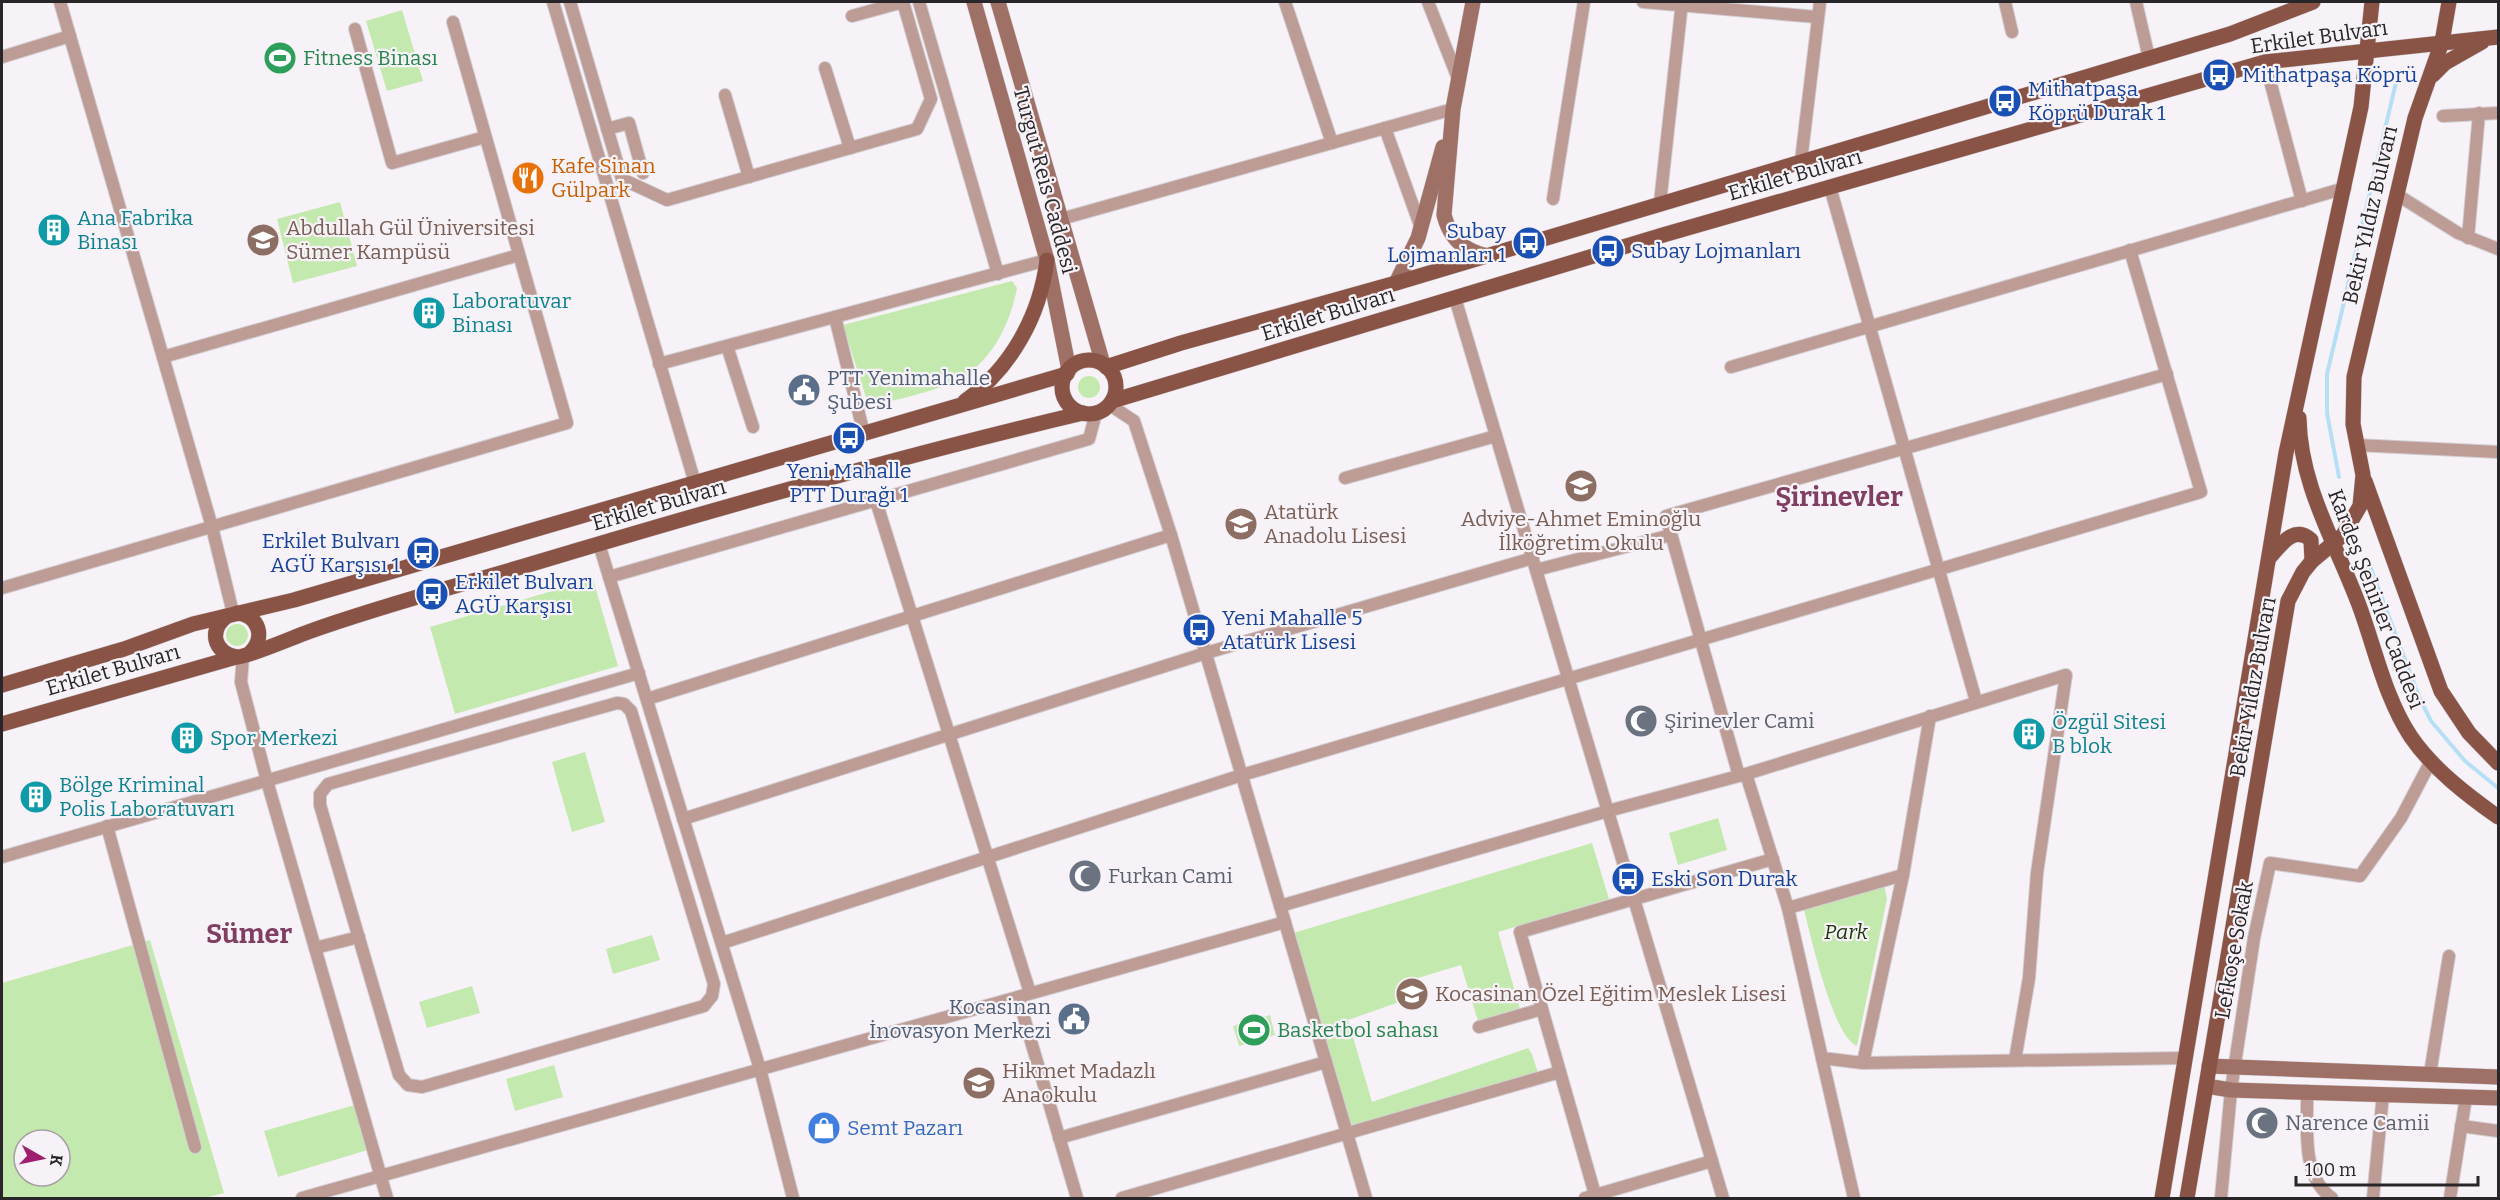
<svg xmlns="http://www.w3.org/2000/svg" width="2500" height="1200" font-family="Bitter,serif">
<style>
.green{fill:#c4e9ae;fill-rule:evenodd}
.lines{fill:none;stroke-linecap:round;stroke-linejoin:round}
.stream{stroke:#b6dff6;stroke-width:4}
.street-casing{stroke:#d2cdd2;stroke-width:14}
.secondary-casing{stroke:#d2cdd2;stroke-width:16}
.primary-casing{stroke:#d2cdd2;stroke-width:16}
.street{stroke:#bc9c94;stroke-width:12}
.secondary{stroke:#9f7166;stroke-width:15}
.primary{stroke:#895346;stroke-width:15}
.labels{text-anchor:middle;stroke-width:4.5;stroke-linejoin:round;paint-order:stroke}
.street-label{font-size:21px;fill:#282628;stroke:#f7f2f7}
.leisure-label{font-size:21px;fill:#27864d;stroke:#f7f2f7;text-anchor:start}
.transit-label{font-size:21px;fill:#164399;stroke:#f7f2f7;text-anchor:start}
.food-label{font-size:21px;fill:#c56008;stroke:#f7f2f7;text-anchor:start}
.culture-label{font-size:21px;fill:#0d838f;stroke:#f7f2f7;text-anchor:start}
.education-label{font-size:21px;fill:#785e54;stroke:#f7f2f7;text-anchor:start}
.service-label{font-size:21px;fill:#4e5e75;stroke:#f7f2f7;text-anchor:start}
.worship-label{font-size:21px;fill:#5b616d;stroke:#f7f2f7;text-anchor:start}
.park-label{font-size:21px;font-style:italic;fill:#1e360c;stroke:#f7f2f7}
.shop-label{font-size:21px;fill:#366cbe;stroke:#f7f2f7;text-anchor:start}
.district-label{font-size:27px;font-weight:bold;fill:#7f3e62;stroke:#f7f2f7}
</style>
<rect width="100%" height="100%" fill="#f7f2f7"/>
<g class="green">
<polygon points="402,10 423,81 387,91 366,21"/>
<polygon points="340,202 357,266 293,283 277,219"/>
<path d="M1012 281 1017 288C1010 325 991 364 954 382 932 392 894 400 869 407L843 325Z"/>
<circle cx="1089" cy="387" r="11"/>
<polygon points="593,579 618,666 455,714 430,627"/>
<circle cx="237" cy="635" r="11"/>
<polygon points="585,752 605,822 572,832 552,762"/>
<polygon points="1718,818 1727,850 1678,865 1669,833"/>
<polygon points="1592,843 1609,899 1498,932 1520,1009 1478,1021 1461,965 1418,978 1422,994 1348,1020 1372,1102 1528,1048 1532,1054 1538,1073 1348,1130 1290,934"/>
<path d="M1884 885 1887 899 1857 1046C1833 1037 1811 937 1804 910Z"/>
<polygon points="652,935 660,960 613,974 606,949"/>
<path d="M150 940 224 1193 205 1198H2V983ZM24 1140H60V1176H24Z"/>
<polygon points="472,986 480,1013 427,1028 419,1002"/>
<polygon points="1270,1015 1275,1035 1239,1046 1233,1026"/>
<polygon points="554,1065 563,1097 515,1111 506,1079"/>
<polygon points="358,1104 371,1149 278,1177 264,1131"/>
</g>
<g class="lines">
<g class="stream">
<polyline points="2339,477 2327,413 2327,374 2398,74"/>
<polyline points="2367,558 2419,697 2431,721 2465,761 2498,788"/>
</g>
<g class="street-casing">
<g id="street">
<polyline points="60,2 163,357"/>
<polyline points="553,2 695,483"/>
<polyline points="570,2 622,179 667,200 917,129 931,99 903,2"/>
<polyline points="919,2 998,274"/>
<polyline points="1285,2 1332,143"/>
<polyline points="1428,2 1459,81"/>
<polyline points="1643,2 1817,17"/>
<polyline points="2005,2 2012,32"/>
<polyline points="2136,2 2149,58"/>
<polyline points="852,16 903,2"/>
<polyline points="355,29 392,163 485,137"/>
<polyline points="2,57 70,36"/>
<polyline points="2265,62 2302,201"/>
<polyline points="825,68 850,148"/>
<polyline points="725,95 749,177"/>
<polyline points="2443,116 2498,113"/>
<polyline points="1385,128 1421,228"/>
<polyline points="607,129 629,123 643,173"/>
<polyline points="1801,161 1820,2"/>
<polyline points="1830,187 1976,701"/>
<polyline points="2396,194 2458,233 2498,249"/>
<polyline points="1553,199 1584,2"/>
<polyline points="1660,203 1682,2"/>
<polyline points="1061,219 1453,109"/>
<polyline points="2468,238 2479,113"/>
<polyline points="1455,298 1723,1198"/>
<polyline points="835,317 864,434"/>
<polyline points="727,346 753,427"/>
<polyline points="659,364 1047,260"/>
<polyline points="1731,367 2345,188"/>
<polyline points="1110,405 1134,421 1171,535 1366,1198"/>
<polyline points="2356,445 2498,452"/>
<polyline points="1345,478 1496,436"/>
<polyline points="876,501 1030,993"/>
<polyline points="599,544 760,1069 793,1198"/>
<polyline points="1536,570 1671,535"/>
<polyline points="609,577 1089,439 1096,413"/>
<polyline points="2,588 567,423 453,22"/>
<polyline points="233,613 212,527 163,357 519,255"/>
<polyline points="243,656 241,682 267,781 387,1198"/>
<polyline points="647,699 1171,535"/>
<polygon points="617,703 624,704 631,711 714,984 712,996 704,1006 422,1087 408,1085 399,1075 320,805 320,794 328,784"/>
<polyline points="1746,774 1788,908 1822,1058 1863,1063 2185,1058"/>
<polyline points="1739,776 1666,516 2167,374"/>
<polyline points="683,819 1206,653 1533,558"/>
<polyline points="107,826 195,1147"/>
<polyline points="2,857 639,673"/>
<polyline points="1280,906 1608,811 1746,774 2066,675 2037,873 2029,978 2015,1060"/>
<polyline points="1788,908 1903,875"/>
<polyline points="722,943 1242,775 2201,492 2130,250"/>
<polyline points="315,948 359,937"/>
<polyline points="1018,997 1077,1198"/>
<polyline points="1479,1027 1542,1009"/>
<polyline points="1822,1058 1854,1198"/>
<polyline points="1863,1063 1903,875 1930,716"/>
<polyline points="2430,1074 2449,956"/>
<path d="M2307 1091C2308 1125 2300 1176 2332 1198"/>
<polyline points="2461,1126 2498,1131"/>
<polyline points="1059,1138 1326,1062"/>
<polyline points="302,1198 1285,922"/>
<polyline points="1122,1198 1560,1072"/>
<polyline points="1585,1198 1712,1161"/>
<polyline points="1596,1198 1520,932 1773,859"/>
<polyline points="2221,1198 2231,1090 2254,938 2270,863 2360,876 2401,818 2431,761"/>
<polyline points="2373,1198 2383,1094"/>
<polyline points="2450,1198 2466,1097"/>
</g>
</g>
<g class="secondary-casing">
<g id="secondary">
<polyline points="974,2 1047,260 1069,370"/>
<polyline points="998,2 1103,364"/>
<path d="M1473 2 1453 109 1444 215C1450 238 1465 252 1488 256"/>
<polyline points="1396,283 1418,238 1443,147"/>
<polyline points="2209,1066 2498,1077"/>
<polyline points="2206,1086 2231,1090 2498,1098"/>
</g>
</g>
<g class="primary-casing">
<g id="primary">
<polyline points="2433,75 2445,63 2482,42"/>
<circle cx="1089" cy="387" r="27"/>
<polyline points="1106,367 1181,343 1396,283 2230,34 2313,2"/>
<path d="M965 401C1011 368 1040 316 1047 260"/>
<polyline points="1112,401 1663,235 2265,62 2498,37"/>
<path d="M2299 418C2300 486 2336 543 2359 605 2375 648 2385 698 2411 737 2433 769 2467 795 2498 817"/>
<polyline points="2365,481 2441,691 2469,733 2498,763"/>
<path d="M2269 558C2280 546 2294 524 2311 540L2312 561"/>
<path d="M237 613C259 615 266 638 250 653"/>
<path d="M227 616C219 622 214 630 216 640 218 649 227 656 237 657 248 657 294 637 308 632 383 605 461 585 538 562 718 508 900 456 1083 413"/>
<polyline points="2,685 124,649 193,624 294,600 1067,374"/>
<polyline points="2,724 236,657"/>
<polyline points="2162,1198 2286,453 2361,107 2372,2"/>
<polyline points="2187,1198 2288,601 2303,572 2312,561 2343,535 2360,506 2363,475 2353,424 2354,377 2415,118 2442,42 2449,2"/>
</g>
</g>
<use href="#street" class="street"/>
<use href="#secondary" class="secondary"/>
<use href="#primary" class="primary"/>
</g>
<defs>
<g id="stadium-disc" transform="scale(1.725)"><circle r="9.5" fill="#2e9e5b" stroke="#f7f2f7"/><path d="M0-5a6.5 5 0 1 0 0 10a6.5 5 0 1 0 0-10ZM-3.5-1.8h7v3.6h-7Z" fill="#fff"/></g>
<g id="bus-disc" transform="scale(1.725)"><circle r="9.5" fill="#1a4fb4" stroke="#f7f2f7"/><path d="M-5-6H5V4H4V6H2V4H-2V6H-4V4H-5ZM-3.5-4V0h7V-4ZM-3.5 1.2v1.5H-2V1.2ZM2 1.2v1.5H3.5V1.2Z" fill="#fff"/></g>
<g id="restaurant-disc" transform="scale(1.725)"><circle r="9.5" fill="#e8710a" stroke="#f7f2f7"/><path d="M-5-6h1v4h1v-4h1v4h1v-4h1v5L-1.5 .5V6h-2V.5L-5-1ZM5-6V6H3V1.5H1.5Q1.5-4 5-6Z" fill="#fff"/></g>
<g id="building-disc" transform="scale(1.725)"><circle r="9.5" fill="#0f9aa8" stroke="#f7f2f7"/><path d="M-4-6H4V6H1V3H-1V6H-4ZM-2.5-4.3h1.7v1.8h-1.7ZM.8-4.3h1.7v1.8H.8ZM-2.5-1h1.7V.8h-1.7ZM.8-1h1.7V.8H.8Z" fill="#fff"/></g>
<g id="university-disc" transform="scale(1.725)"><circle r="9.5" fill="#8d6e63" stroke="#f7f2f7"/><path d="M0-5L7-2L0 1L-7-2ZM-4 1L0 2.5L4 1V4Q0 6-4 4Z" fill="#fff"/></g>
<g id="civic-disc" transform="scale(1.725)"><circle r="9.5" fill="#5c6f8a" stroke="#f7f2f7"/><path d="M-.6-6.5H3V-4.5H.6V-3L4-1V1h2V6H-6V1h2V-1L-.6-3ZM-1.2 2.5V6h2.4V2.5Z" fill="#fff"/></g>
<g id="school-disc" transform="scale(1.725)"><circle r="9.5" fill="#8d6e63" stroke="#f7f2f7"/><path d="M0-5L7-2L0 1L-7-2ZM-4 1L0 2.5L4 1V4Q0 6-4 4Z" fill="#fff"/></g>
<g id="mosque-disc" transform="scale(1.725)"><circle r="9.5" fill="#6b7280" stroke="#f7f2f7"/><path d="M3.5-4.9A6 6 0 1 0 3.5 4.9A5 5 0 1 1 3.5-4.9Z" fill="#fff"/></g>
<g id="shop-disc" transform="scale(1.725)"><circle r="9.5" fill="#3f7fe0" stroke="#f7f2f7"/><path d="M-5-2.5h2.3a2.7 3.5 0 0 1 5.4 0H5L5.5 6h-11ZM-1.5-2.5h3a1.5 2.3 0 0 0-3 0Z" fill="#fff"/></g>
</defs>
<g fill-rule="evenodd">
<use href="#stadium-disc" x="280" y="58"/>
<use href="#bus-disc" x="2219" y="75"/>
<use href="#bus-disc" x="2005" y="101"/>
<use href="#restaurant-disc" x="528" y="178"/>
<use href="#building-disc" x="54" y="230"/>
<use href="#university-disc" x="263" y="240"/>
<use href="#bus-disc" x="1529" y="243"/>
<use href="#bus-disc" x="1608" y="251"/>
<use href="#building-disc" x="429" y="313"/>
<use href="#civic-disc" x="804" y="390"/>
<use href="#bus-disc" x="849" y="438"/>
<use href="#school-disc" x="1581" y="486"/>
<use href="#school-disc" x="1241" y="524"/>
<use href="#bus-disc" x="423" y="553"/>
<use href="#bus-disc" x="432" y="594"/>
<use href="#bus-disc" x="1199" y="630"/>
<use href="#mosque-disc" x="1641" y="721"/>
<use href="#building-disc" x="2029" y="734"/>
<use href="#building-disc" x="187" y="738"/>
<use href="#building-disc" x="36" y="797"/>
<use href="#mosque-disc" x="1085" y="876"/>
<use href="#bus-disc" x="1628" y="879"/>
<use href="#school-disc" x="1412" y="994"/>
<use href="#civic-disc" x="1074" y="1019"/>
<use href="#stadium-disc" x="1254" y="1030"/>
<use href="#school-disc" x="979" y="1083"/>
<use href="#mosque-disc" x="2262" y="1123"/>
<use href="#shop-disc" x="824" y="1128"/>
</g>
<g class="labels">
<g class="street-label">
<text transform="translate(2319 37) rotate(-8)" y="7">Erkilet Bulvarı</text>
<text transform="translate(1795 175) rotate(-16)" y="7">Erkilet Bulvarı</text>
<text transform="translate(1045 180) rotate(75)" y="7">Turgut Reis Caddesi</text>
<text transform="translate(2370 215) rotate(-77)" y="7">Bekir Yıldız Bulvarı</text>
<text transform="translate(1328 314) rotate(-17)" y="7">Erkilet Bulvarı</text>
<text transform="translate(659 505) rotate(-16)" y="7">Erkilet Bulvarı</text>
<text transform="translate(2376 599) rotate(69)" y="7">Kardeş Şehirler Caddesi</text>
<text transform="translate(113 670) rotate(-16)" y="7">Erkilet Bulvarı</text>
<text transform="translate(2253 687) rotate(-80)" y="7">Bekir Yıldız Bulvarı</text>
<text transform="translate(2234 950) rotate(-80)" y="7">Lefkoşe Sokak</text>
</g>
<g class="leisure-label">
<text x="303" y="65">Fitness Binası</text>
<text x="1277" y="1037">Basketbol sahası</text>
</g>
<g class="transit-label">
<text x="2242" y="82">Mithatpaşa Köprü</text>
<text x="2028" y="96">Mithatpaşa<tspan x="2028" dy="24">Köprü Durak 1</tspan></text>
<text x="1506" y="238" text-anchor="end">Subay<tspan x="1506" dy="24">Lojmanları 1</tspan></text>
<text x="1631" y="258">Subay Lojmanları</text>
<text x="849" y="478" text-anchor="middle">Yeni Mahalle<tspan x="849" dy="24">PTT Durağı 1</tspan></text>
<text x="400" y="548" text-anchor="end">Erkilet Bulvarı<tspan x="400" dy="24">AGÜ Karşısı 1</tspan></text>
<text x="455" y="589">Erkilet Bulvarı<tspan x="455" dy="24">AGÜ Karşısı</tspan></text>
<text x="1222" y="625">Yeni Mahalle 5<tspan x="1222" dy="24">Atatürk Lisesi</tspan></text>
<text x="1651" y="886">Eski Son Durak</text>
</g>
<g class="food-label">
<text x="551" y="173">Kafe Sinan<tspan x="551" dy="24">Gülpark</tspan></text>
</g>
<g class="culture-label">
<text x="77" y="225">Ana Fabrika<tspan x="77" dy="24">Binası</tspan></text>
<text x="452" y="308">Laboratuvar<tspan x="452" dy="24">Binası</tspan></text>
<text x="2052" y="729">Özgül Sitesi<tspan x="2052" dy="24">B blok</tspan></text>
<text x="210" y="745">Spor Merkezi</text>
<text x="59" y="792">Bölge Kriminal<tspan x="59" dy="24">Polis Laboratuvarı</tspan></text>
</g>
<g class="education-label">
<text x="286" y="235">Abdullah Gül Üniversitesi<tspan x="286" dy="24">Sümer Kampüsü</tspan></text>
<text x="1264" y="519">Atatürk<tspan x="1264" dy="24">Anadolu Lisesi</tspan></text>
<text x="1581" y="526" text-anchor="middle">Adviye-Ahmet Eminoğlu<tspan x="1581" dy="24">İlköğretim Okulu</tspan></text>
<text x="1435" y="1001">Kocasinan Özel Eğitim Meslek Lisesi</text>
<text x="1002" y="1078">Hikmet Madazlı<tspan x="1002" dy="24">Anaokulu</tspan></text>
</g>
<g class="service-label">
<text x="827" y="385">PTT Yenimahalle<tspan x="827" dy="24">Şubesi</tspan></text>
<text x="1051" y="1014" text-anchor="end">Kocasinan<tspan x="1051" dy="24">İnovasyon Merkezi</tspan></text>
</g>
<g class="worship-label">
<text x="1664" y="728">Şirinevler Cami</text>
<text x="1108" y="883">Furkan Cami</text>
<text x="2285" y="1130">Narence Camii</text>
</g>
<g class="park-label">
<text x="1846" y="939">Park</text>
</g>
<g class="shop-label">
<text x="847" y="1135">Semt Pazarı</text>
</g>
<g class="district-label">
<text x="1839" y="506">Şirinevler</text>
<text x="249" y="943">Sümer</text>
</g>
</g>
<rect width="2500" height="1200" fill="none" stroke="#282628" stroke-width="6"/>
<g transform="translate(42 1158) rotate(99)"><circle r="28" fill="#f7f2f7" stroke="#a4a0a4" stroke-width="1.5"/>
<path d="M0-4.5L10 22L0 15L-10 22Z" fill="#9f1e70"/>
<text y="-9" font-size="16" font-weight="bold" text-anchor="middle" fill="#282628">K</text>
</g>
<path d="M2296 1176v9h182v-9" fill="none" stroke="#282628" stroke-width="3"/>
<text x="2305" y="1176" font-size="18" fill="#282628" stroke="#f7f2f7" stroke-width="4.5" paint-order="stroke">100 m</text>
</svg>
